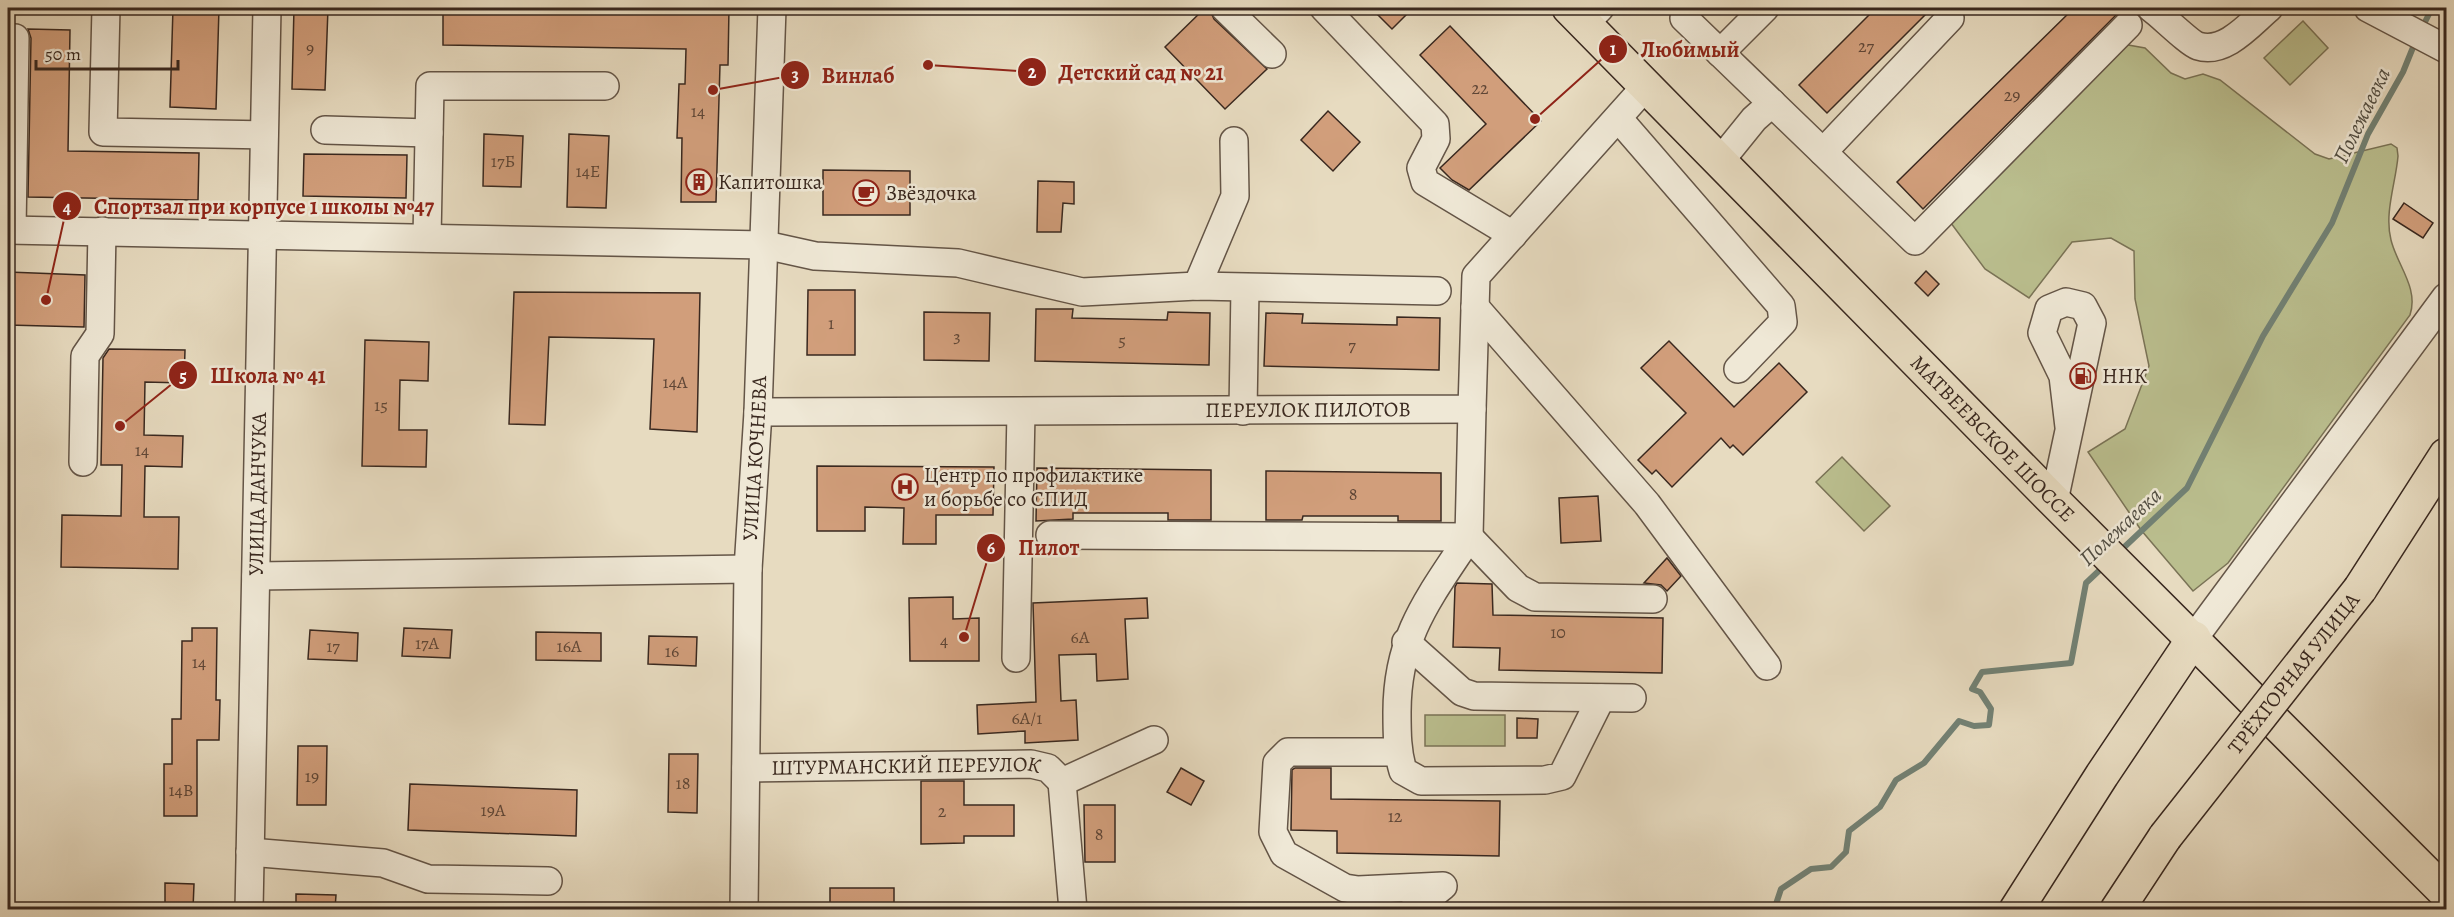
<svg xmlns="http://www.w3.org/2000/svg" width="2454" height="917" font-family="Alegreya,serif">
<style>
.green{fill:#babe8e;stroke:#7a7356;stroke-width:1.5}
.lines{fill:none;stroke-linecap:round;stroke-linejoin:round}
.stream{stroke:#728174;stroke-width:6}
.building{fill:#d19e7b;stroke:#39281f;stroke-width:1.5}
.minor-casing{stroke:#645547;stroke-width:30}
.major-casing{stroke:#39281f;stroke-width:36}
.highway-casing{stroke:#39281f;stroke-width:36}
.minor{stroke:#efe8d6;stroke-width:27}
.major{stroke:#e7dbc0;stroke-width:33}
.highway{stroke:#e7dbc0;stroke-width:33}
.highway-bridge-casing{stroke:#39281f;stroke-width:36;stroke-linecap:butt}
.highway-bridge{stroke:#e7dbc0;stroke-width:33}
.labels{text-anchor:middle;stroke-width:5;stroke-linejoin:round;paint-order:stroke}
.number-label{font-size:18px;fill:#5f4636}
.poi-label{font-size:21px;fill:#39281f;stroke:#efe8d6;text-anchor:start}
.street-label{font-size:21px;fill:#39281f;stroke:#efe8d6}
.water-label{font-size:22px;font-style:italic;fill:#514d42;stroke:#efe8d6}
.leader{fill:none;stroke:#8f2418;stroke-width:2}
.callout-dot{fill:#8f2418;stroke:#efe8d6;stroke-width:2}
.mark-label{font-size:18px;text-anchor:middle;font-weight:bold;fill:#fff}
.callout-label{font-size:22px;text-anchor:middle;font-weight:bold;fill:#8f2418;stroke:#efe8d6;stroke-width:5;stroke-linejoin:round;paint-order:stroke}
</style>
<rect width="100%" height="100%" fill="#e7dbc0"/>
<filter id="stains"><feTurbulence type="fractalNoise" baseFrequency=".00333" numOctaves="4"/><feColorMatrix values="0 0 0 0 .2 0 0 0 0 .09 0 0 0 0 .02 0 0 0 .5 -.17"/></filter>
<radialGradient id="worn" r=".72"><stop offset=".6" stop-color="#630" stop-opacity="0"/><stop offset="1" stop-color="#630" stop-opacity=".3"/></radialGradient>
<g class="green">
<polygon points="2303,21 2328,48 2290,85 2264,58"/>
<path d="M2117 43 2145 48 2171 73 2185 79 2203 74 2220 80 2315 154 2329 159 2391 144 2397 148 2398 156C2396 182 2384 213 2391 240 2397 265 2419 288 2410 315L2228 563 2193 591 2141 530 2088 452 2125 429 2149 366 2135 299 2134 251 2111 238 2072 242 2029 298 1985 269 1945 215Z"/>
<polygon points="1842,457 1890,506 1864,531 1816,482"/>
<rect x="1425" y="715" width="80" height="31"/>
</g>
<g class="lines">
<g class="stream">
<polyline points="2422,28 2432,8"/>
<polyline points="2118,553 2187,488 2263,336 2332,223 2368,134 2403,72 2416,40"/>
<polyline points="1774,910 1781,889 1811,869 1831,867 1846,852 1849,831 1880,807 1896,780 1924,763 1959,721 1974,726 1989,725 1991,709 1980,692 1972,689 1982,672 2071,663 2086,583 2104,566"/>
</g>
</g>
<g class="building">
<polygon points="173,8 219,8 216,109 170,107"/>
<polygon points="294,8 328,8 325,90 292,89"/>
<polygon points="443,8 729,8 728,65 720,65 716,202 681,202 682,138 677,138 679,84 685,84 686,49 443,45"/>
<polygon points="1205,8 1209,8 1214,19 1267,69 1225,109 1165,47"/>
<polygon points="1371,8 1413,8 1392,29"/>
<polygon points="1876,8 1932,8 1827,113 1799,85"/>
<polygon points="2074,8 2128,8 2117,14 1923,209 1897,182"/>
<polygon points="1450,26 1541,121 1469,190 1452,180 1440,168 1486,124 1420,55"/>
<polygon points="28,29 70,30 68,151 199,153 198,200 28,197 31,38"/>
<polygon points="1328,111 1360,142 1333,171 1301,140"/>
<polygon points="484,134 523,136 521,187 483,186"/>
<polygon points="569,134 609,136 606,208 567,207"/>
<polygon points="304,154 407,155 406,198 303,196"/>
<polygon points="823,170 910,171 910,215 823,215"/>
<polygon points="1038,181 1074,182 1074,204 1063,203 1061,232 1037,232"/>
<polygon points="2404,203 2433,223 2423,238 2393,219"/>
<polygon points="1926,271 1939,284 1928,296 1915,283"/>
<polygon points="8,272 85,275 84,327 8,325"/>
<polygon points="808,290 855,290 855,355 807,355"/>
<polygon points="514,292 700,293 697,432 650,429 654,339 549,337 545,425 509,424"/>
<polygon points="1036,309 1073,309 1072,318 1167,320 1168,312 1210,313 1209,365 1035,361"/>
<polygon points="924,312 990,313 989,361 924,360"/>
<polygon points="1266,313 1303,314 1302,323 1397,325 1397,317 1440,318 1439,370 1264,366"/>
<polygon points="365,340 429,342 428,381 400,380 399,430 427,430 426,467 362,466"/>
<polygon points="1669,341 1734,407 1779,363 1807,392 1743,455 1733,445 1730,448 1721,438 1672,487 1656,470 1652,474 1638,460 1686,413 1641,368"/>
<polygon points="109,349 185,350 184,383 145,382 144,435 183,436 182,467 145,466 144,517 179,517 178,569 61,567 62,515 121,516 122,465 101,465 103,358"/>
<polygon points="817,466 994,467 993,515 936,515 936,544 903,544 904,508 865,507 865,531 817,531"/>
<polygon points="1037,468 1211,470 1211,520 1168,520 1168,513 1073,513 1073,519 1036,521"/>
<polygon points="1266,471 1441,473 1441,521 1398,521 1398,516 1303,516 1302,520 1266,520"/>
<polygon points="1598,496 1601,541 1561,543 1559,498"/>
<polygon points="1667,558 1681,576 1667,591 1661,585 1644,583"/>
<polygon points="1457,583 1492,584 1493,615 1663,618 1662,673 1499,670 1500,648 1453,647 1455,587"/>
<polygon points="953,597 953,619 979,618 979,661 910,661 909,598"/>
<polygon points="1147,598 1148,618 1125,619 1128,679 1097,681 1096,654 1059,655 1061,701 1076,700 1078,740 1025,743 1025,731 978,734 977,705 1036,702 1033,603"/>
<polygon points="192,628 217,628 216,700 220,700 219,740 197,740 197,816 164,816 164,764 172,764 172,719 181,719 182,641 192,641"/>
<polygon points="404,628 452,630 450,658 402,656"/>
<polygon points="310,630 358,633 357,661 308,659"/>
<polygon points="536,632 601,633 601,661 536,660"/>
<polygon points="649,636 697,637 696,666 648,664"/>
<polygon points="1517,718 1538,719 1537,738 1517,738"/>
<polygon points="298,746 327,746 326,805 297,805"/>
<polygon points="669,754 698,754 697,813 668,812"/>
<polygon points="1181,768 1204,781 1191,805 1167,792"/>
<polygon points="1295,768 1331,768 1331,799 1500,801 1499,856 1337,853 1337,831 1291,830 1292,770"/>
<polygon points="921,781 964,781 964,805 1014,805 1014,836 964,836 964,843 921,844"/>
<polygon points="410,784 577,790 576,836 408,830"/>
<polygon points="1084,805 1115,805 1115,862 1085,862"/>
<polygon points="165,883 194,884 193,909 165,909"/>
<rect x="830" y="888" width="64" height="21"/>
<polygon points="296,894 336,895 335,909 296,909"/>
</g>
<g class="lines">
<g class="minor-casing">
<g id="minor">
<polyline points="106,8 103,132 264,135"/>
<polyline points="1225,8 1272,54"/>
<polyline points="1324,8 1435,124 1436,139 1421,168 1425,182 1513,235"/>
<path d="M2151 8C2161 15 2189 43 2198 46 2225 55 2251 23 2269 8"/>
<polyline points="2368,8 2446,49"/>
<polyline points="1684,18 1915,241 2128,25"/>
<polyline points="1585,23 1600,8"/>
<polyline points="1720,53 1765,8"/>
<polyline points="1618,118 1781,306 1783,322 1738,369"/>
<polyline points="325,130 429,133"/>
<polyline points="1823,152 1950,18"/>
<polyline points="1720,161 1754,119 1772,103"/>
<polyline points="8,230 765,245 815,256 958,263 1082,292 1197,286 1437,291"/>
<polyline points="12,230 15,38"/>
<polyline points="427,238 430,86 605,86"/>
<polyline points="1197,286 1235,196 1234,141"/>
<polyline points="1475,307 1647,504 1767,666"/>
<polyline points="1243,411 1245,288"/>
<path id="s1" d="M758 412 1472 409 1476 276 1646 86"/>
<polyline points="83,462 85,356 100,334 102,231"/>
<polyline points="2054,501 2092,323 2083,306 2066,302 2049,309 2042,333 2063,376 2069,427"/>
<polyline points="1050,535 1469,537 1472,409"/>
<polyline points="256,576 748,569"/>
<polyline points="2194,638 2446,297"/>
<polyline points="1406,642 1462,692 1474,696 1632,698"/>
<polyline points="1016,658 1021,412"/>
<path d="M1601 698 1562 776 1545 780 1421 781 1403 771C1397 751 1397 733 1397 712 1397 636 1429 598 1469 537L1518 588 1535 597 1653 599"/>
<polyline points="1397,752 1288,752 1277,763 1273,832 1284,854 1345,888 1358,890 1443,886 1413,910"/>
<path id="s2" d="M746 768 1031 764 1048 768 1062 782"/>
<polyline points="1062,782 1073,910"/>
<polyline points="1062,782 1154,740"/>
<polyline points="250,852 383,863 428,879 548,881"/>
<path id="s3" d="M249 910 267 8"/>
<path id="s4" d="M744 910 748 569 758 412 772 8"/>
</g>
</g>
<g class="major-casing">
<g id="major">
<path id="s5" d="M1569 8 2054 501 2446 893"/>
</g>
</g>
<g class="highway-casing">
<g id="highway">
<polyline points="2360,589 2446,455"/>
<polyline points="2016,910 2102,775 2194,638"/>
<polyline points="2117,910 2165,837"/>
</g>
</g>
<use href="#minor" class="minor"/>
<use href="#major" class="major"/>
<use href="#highway" class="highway"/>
<g class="highway-bridge-casing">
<g id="highway-bridge">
<path id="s6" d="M2165 837 2360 589"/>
</g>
</g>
<use href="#highway-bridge" class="highway-bridge"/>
</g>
<defs>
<g id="building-ring" transform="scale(1.35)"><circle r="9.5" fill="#efe8d6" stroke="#8f2418" stroke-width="1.5"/><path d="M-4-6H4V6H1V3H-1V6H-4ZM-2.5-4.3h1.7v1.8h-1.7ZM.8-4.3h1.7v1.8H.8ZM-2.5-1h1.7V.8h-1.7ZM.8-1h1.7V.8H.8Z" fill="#8f2418"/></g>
<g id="cafe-ring" transform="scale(1.35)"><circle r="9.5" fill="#efe8d6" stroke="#8f2418" stroke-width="1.5"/><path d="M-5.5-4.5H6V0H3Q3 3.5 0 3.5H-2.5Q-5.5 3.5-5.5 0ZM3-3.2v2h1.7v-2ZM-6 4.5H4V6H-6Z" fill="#8f2418"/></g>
<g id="fuel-ring" transform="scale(1.35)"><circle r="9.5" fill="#efe8d6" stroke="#8f2418" stroke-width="1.5"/><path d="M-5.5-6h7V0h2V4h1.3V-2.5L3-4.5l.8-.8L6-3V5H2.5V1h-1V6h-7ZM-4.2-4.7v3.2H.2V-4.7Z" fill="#8f2418"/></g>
<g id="hospital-ring" transform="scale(1.35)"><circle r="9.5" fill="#efe8d6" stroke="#8f2418" stroke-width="1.5"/><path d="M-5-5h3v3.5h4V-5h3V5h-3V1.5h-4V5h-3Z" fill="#8f2418"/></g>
</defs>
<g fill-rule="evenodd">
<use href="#building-ring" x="699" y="182"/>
<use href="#cafe-ring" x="866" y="193"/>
<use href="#fuel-ring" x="2083" y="376"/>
<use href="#hospital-ring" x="905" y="487"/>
</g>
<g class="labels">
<g class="number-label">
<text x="1866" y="52">27</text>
<text x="310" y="54">9</text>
<text x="1480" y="94">22</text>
<text x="2012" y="101">29</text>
<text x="698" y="117">14</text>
<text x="503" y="167">17Б</text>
<text x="588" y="177">14Е</text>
<text x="831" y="329">1</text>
<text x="957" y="342">3</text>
<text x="1122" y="346">5</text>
<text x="1352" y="351">7</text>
<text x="675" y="388">14А</text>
<text x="381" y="411">15</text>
<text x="142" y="456">14</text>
<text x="1353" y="500">8</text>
<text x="1558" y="638">10</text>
<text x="1080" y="643">6А</text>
<text x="944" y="646">4</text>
<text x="427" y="649">17А</text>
<text x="333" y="652">17</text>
<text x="569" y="652">16А</text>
<text x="672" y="657">16</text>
<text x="199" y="668">14</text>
<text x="1027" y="724">6А/1</text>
<text x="312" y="782">19</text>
<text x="683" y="789">18</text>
<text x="181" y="796">14В</text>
<text x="493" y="816">19А</text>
<text x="942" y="817">2</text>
<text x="1395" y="822">12</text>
<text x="1099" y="840">8</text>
</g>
<g class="poi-label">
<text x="718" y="189">Капитошка</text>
<text x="886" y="200">Звёздочка</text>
<text x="2102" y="383">ННК</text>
<text x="924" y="482">Центр по профилактике<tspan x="924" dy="24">и борьбе со СПИД</tspan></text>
</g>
<g class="street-label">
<text dy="7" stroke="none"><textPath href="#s1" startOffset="550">ПЕРЕУЛОК ПИЛОТОВ</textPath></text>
<text dy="7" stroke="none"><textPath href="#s5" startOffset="604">МАТВЕЕВСКОЕ ШОССЕ</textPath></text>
<text dy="7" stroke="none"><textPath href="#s4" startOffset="452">УЛИЦА КОЧНЕВА</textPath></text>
<text dy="7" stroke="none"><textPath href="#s3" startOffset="416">УЛИЦА ДАНЧУКА</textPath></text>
<text dy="7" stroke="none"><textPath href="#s6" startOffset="208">ТРЁХГОРНАЯ УЛИЦА</textPath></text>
<text dy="7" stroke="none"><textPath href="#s2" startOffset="160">ШТУРМАНСКИЙ ПЕРЕУЛОК</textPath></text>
</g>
<g class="water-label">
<text transform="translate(2361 115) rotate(-64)" y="8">Полежаевка</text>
<text transform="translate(2120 526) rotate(-43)" y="8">Полежаевка</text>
</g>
</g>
<path class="leader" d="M1535 119L1613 49M928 65L1032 72M713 90L795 75M46 300L67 206M120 426L183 375M964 637L991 548"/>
<g class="callout-dot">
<circle cx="1535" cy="119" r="6"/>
<circle cx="928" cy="65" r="6"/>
<circle cx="713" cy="90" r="6"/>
<circle cx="46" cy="300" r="6"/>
<circle cx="120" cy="426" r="6"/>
<circle cx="964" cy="637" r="6"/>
<circle cx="1613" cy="49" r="15"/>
<circle cx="1032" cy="72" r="15"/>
<circle cx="795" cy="75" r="15"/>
<circle cx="67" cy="206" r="15"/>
<circle cx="183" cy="375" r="15"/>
<circle cx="991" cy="548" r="15"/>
</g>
<g class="mark-label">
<text x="1613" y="55">1</text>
<text x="1032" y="78">2</text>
<text x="795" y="81">3</text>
<text x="67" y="213">4</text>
<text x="183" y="382">5</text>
<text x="991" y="554">6</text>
</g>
<g class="callout-label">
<text x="1690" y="57">Любимый</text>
<text x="1141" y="80">Детский сад № 21</text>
<text x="858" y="83">Винлаб</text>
<text x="264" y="214">Спортзал при корпусе 1 школы №47</text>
<text x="268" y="383">Школа № 41</text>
<text x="1049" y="555">Пилот</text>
</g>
<rect width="2454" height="917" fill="none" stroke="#e7dbc0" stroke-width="30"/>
<rect x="9" y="9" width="2436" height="899" fill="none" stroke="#39281f" stroke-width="3"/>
<rect x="15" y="15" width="2424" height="887" fill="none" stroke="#39281f" stroke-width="1.5"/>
<path d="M36 60v9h142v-9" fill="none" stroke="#39281f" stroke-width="3"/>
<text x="45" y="60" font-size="18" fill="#39281f" stroke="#efe8d6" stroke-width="4.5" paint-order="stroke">50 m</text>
<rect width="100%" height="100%" filter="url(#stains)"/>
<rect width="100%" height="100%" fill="url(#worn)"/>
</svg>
